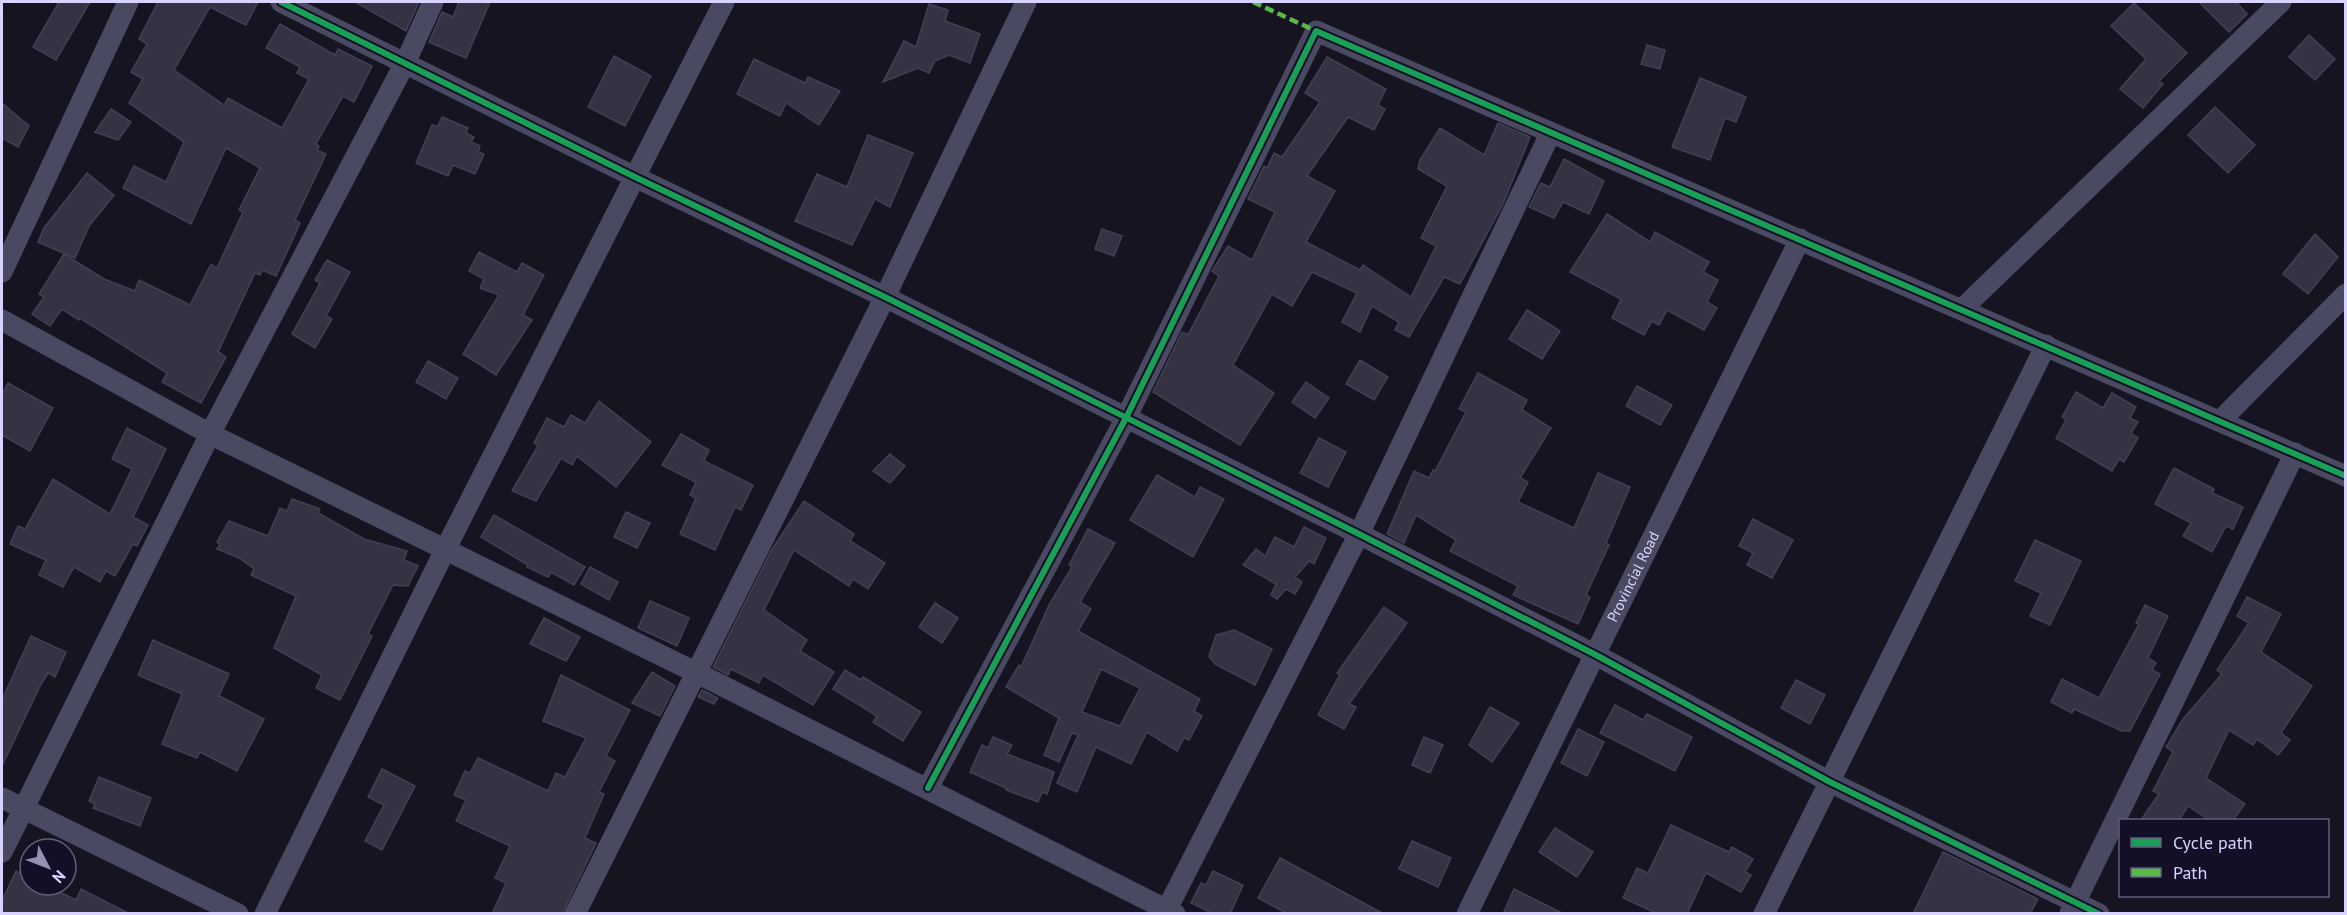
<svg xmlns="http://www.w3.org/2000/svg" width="2347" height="915" font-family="'PT Sans',sans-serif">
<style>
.building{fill:#343243;stroke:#433f54;stroke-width:1.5;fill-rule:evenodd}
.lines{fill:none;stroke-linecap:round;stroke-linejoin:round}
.street{stroke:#4a4962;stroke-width:21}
.quiet{stroke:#58b947;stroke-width:4.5;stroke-dasharray:9 4.5;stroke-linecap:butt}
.cycleway-casing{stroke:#130f26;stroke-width:10}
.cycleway{stroke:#1a9f57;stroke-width:6}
.labels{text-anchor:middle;stroke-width:6;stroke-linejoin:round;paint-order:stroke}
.street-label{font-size:15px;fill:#d9d4ff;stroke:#130f26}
</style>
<rect width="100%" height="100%" fill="#161421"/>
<g class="building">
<polygon points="59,2 90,2 56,60 33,47"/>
<polygon points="158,2 258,2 246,25 210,7 174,70 224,105 228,98 282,128 309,79 297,73 300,67 266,48 280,24 335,55 338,49 372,66 354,102 343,96 316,144 319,146 317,150 326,154 295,220 300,223 292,241 276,276 262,270 260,275 255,273 218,352 226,357 201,403 162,382 167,373 80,318 79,320 62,309 50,326 32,314 44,297 39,294 64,254 104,279 135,291 139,280 190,305 211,264 217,268 243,212 239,210 260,168 226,148 191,224 123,188 134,166 166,182 184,142 129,103 143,79 131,72 147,44 139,39"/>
<polygon points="355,2 419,2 406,31"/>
<polygon points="459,2 490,2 466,58 429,42 442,12 453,17"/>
<polygon points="2199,2 2236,2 2247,14 2229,32"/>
<polygon points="2134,3 2187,53 2159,81 2163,84 2143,108 2120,89 2145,60 2144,57 2111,26"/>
<polygon points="929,4 948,10 945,21 980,34 970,63 949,55 935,61 929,73 918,68 883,82 904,41 916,47"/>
<polygon points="2309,35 2335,59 2315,80 2289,57"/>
<polygon points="1647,45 1665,50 1660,69 1641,64"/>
<polygon points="614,56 651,76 625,126 588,107"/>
<polygon points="1327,57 1386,89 1378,105 1385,109 1374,130 1348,117 1307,176 1335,191 1306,242 1360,270 1363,265 1411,297 1436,246 1421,238 1447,186 1418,169 1420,160 1440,128 1484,155 1498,123 1530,137 1503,204 1460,284 1444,277 1409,337 1395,330 1399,322 1372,306 1360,332 1342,322 1357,293 1312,272 1292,306 1272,294 1233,365 1274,393 1240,445 1153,392 1182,332 1188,335 1219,276 1212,271 1228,246 1252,260 1275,212 1248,199 1264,166 1267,168 1274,153 1282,157 1320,102 1305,93"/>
<polygon points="754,59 805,83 808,77 840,91 819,125 786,103 780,116 737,94"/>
<polygon points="1700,78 1746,97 1736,122 1725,118 1710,160 1672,147"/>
<polygon points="2,103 29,126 18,147 2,138"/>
<polygon points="2215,107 2255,145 2228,173 2188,135"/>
<polygon points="111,109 131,122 118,140 95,132"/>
<polygon points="442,117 468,128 466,133 474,137 471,142 480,146 478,152 484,154 475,174 453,165 448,176 416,163 432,125 438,126"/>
<polygon points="868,135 913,153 890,207 875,199 852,245 795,221 817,174 847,187"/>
<polygon points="1564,159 1604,181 1589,214 1563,202 1554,218 1529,207 1541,183 1550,187"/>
<polygon points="87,173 114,195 89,226 75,258 38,242 44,228"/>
<polygon points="1607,214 1650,242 1655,232 1709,262 1703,272 1718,280 1707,302 1717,308 1704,330 1667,310 1659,325 1652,321 1644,335 1612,318 1621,299 1570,272"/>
<polygon points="1102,229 1122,236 1114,256 1095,249"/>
<polygon points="2315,234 2338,257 2308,294 2283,274"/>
<polygon points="479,252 517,272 522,263 544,275 523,315 532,320 496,375 463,354 499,295 480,288 484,279 469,271"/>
<polygon points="327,260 350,272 326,316 332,319 315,348 292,334 320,283 315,280"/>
<polygon points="1527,310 1560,331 1542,359 1509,339"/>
<polygon points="1360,360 1388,377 1374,400 1346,384"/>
<polygon points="428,361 458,378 446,399 416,382"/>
<polygon points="1478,373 1527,400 1522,410 1551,428 1520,478 1528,482 1518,502 1574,528 1598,473 1630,487 1606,543 1609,545 1586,595 1590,597 1578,624 1513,595 1518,586 1450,551 1456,540 1416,515 1404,543 1387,534 1414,471 1429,478 1433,470 1435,471 1466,412 1459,409"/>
<polygon points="1306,382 1329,398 1315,418 1292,402"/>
<polygon points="8,383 53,408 30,451 2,435 2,395"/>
<polygon points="1637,386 1672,405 1660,425 1626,406"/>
<polygon points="2076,392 2103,408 2112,393 2136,407 2130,418 2138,422 2131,433 2138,438 2124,462 2119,459 2112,471 2056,438 2066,420 2062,417"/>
<polygon points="599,401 651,442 616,487 577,456 572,465 561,458 536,501 512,491 538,446 534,443 547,418 564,427 571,415 585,423"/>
<polygon points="127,428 166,449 133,517 148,525 137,546 133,544 115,576 106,571 100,582 74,567 63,587 39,575 46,560 10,544 18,526 25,529 53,479 110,514 132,469 112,459"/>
<polygon points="681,434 709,450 704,461 753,485 741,510 735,507 715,550 680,534 696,498 690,495 696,482 662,465"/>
<polygon points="1319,438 1346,452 1328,487 1300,473"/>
<polygon points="890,454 905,466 890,483 873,471"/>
<polygon points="2174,468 2214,489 2212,493 2243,507 2233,529 2226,526 2212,552 2183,536 2191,523 2155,504"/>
<polygon points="1157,475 1195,497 1200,487 1224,499 1193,557 1130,520"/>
<polygon points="292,499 320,509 318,513 364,539 407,551 404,560 418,566 408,586 393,585 368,634 372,636 340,700 316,688 322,675 274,648 296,596 251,575 254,569 239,558 217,549 220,544 217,542 229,521 268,536 280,508 287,511"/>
<polygon points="804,501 854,534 850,541 885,563 868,589 853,579 849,586 794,550 764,610 807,640 800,651 834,672 813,705 763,675 759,683 731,669 728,675 713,667 771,551"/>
<polygon points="626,512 650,523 637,548 614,537"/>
<polygon points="494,515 585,567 574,585 551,572 548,577 527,567 528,565 481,537"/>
<polygon points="1753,519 1793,540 1772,578 1747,565 1753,553 1739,546"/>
<polygon points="1304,527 1326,538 1314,564 1309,561 1295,577 1302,582 1295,594 1286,589 1277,599 1271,595 1276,584 1243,565 1256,549 1265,556 1275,537 1294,547"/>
<path d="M1088 529 1115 543 1080 602 1091 609 1078 631 1200 699 1194 711 1202 716 1189 740 1184 738 1177 751 1147 732 1131 764 1096 747 1077 792 1057 783 1078 735 1072 733 1059 762 1044 755 1059 718 1006 687 1019 665 1021 667 1049 605 1072 567 1069 565ZM1101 669 1140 688 1120 726 1082 712Z"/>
<polygon points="2035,540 2081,561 2050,625 2030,616 2041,593 2015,581"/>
<polygon points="590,567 618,582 609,600 581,584"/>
<polygon points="2247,597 2281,614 2261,652 2312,686 2281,733 2290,740 2278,755 2257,739 2253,745 2229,730 2206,778 2245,804 2233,820 2209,820 2188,806 2179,820 2141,820 2159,794 2153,791 2173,752 2166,747 2183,719 2222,674 2217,670 2249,623 2237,616"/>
<polygon points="650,601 689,618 677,646 638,628"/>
<polygon points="935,603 958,618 942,643 919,627"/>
<polygon points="2145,605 2168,616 2148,658 2156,663 2152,670 2160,674 2130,731 2122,731 2074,709 2072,713 2051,702 2062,679 2099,698 2139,624 2136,623"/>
<polygon points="1384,607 1407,623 1349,704 1356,707 1344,729 1318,715 1340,674 1337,673"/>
<polygon points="544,618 580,637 566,661 530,644"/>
<polygon points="1234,630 1272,649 1255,685 1215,664 1209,656 1216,635"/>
<polygon points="31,636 66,652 55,677 48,673 40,686 2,766 2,700"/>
<polygon points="153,640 229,674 219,696 264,719 237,771 200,752 197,758 162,744 182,694 138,675"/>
<polygon points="845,670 861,680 863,677 921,712 903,741 873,722 877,716 833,689"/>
<polygon points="652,672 675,686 660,716 632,703"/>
<polygon points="561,675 630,710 606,756 615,761 599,792 604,794 585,838 596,843 562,914 492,914 506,883 495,878 510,846 456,821 466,800 454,795 465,771 470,773 478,758 548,791 556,773 565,777 586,738 543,721"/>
<polygon points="1796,680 1825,695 1810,724 1781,708"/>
<polygon points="702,690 718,698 714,704 698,697"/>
<polygon points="1615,705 1643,720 1647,714 1692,737 1675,771 1600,733"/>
<polygon points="1490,707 1519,723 1492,762 1469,745"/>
<polygon points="1578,729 1604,742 1587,776 1561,763"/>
<polygon points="993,737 1012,745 1007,754 1054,772 1047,794 1042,792 1038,802 1006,790 1006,788 970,772 982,745 988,748"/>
<polygon points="1424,737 1443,745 1430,773 1412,765"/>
<polygon points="382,769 415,786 382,850 365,841 384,805 368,797"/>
<polygon points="99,777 151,798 140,826 93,808 95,804 89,801"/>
<polygon points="1671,825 1729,852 1732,847 1753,859 1745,872 1751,875 1741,892 1706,873 1687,914 1658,914 1623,898 1637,868 1648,873"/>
<polygon points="1555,828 1593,852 1577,877 1539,852"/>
<polygon points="1412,841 1451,858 1438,887 1399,869"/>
<polygon points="1943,852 2038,899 2030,914 1913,914"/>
<polygon points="1280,858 1384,914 1288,914 1258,898"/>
<polygon points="16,871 30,878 30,885 45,885 76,900 81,889 130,914 2,914 2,901"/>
<polygon points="1213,871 1243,885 1230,914 1214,914 1191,903 1201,883 1206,885"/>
<polygon points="1514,889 1564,914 1503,914"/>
</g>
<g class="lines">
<g class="street">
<polyline points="281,2 635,177 885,297 1359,534 1596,655 1830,782 2099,914"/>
<polyline points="2,272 128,2"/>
<polyline points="1962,309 2281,2"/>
<polyline points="2,320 210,434 695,672 1175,914"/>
<polyline points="2220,421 2346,294"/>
<polyline points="928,788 1126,418 1316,31 2346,476"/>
<polyline points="2,798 238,914"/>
<polyline points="2,852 210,434 406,61 433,2"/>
<polyline points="1167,909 1359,534 1550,134"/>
<polyline points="2070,913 2295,453"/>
<polyline points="265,914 445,550 724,2"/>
<polyline points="575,914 885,297 1026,2"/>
<path id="s1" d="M1467 914 1800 239"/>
<polyline points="1764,914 2046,345"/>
</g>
<polyline class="quiet" points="1253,2 1316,31"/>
<g class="cycleway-casing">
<g id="cycleway">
<polyline points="281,2 635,177 885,297 1359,534 1596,655 1830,782 2099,914"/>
<polyline points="928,788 1126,418 1316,31 2346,476"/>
</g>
</g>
<use href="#cycleway" class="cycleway"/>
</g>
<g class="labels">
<g class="street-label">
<text dy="5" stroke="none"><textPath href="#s1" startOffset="376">Provincial Road</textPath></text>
</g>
</g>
<rect width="2347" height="915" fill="none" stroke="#d9d4ff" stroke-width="6"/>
<rect x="2119" y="819" width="210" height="78" fill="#130f26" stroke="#625e7d" stroke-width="1.5"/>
<rect x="2131" y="838" width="30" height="9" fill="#1a9f57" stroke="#625e7d" stroke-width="1.5"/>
<text x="2173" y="849" font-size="18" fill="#d9d4ff">Cycle path</text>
<rect x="2131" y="868" width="30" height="9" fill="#58b947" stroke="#625e7d" stroke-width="1.5"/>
<text x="2173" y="879" font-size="18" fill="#d9d4ff">Path</text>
<g transform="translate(48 867) rotate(132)"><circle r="28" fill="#130f26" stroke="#625e7d" stroke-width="1.5"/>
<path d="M0-4.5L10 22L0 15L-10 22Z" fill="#9591b1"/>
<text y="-9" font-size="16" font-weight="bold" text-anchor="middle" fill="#d9d4ff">N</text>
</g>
</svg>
